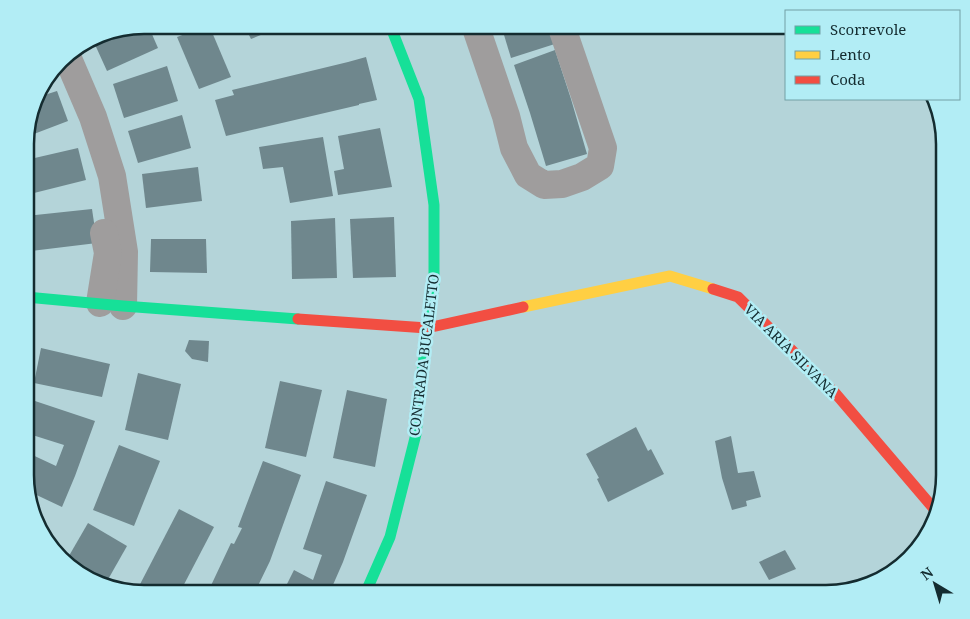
<svg xmlns="http://www.w3.org/2000/svg" width="970" height="619" font-family="'Noto Serif',serif">
<style>
.building{fill:#6f878d}
.lines{fill:none;stroke-linecap:round;stroke-linejoin:round}
.street{stroke:#9f9d9d;stroke-width:28}
.fast{stroke:#16e098;stroke-width:11}
.slow{stroke:#ffcf43;stroke-width:11}
.jam{stroke:#f24e42;stroke-width:11}
.labels{text-anchor:middle;stroke-width:5;stroke-linejoin:round;paint-order:stroke}
.street-label{font-size:14px;fill:#142c30;stroke:#b2edf5}
.rim{fill:none;stroke:#142c30;stroke-width:2.5}
</style>
<rect width="100%" height="100%" fill="#b4d4d9"/>
<g class="building">
<polygon points="144,25 148,25 158,48 107,71 92,38 100,34"/>
<polygon points="209,25 231,77 199,89 177,37"/>
<polygon points="244,25 285,25 251,39"/>
<polygon points="501,25 555,25 561,42 511,58"/>
<polygon points="555,50 571,99 587,154 546,166 530,113 514,65"/>
<polygon points="366,57 377,100 359,104 359,105 226,136 215,100 234,95 232,90 348,62"/>
<polygon points="167,66 178,101 124,118 113,84"/>
<polygon points="57,91 68,121 26,137 26,129 35,98"/>
<polygon points="182,115 191,148 138,163 128,131"/>
<polygon points="380,128 392,187 338,195 334,171 344,169 338,136"/>
<polygon points="323,137 333,196 290,203 283,167 263,169 259,147"/>
<polygon points="78,148 86,180 26,195 26,160"/>
<polygon points="198,167 202,201 146,208 142,174"/>
<polygon points="92,209 97,243 31,251 26,223 26,216"/>
<polygon points="394,217 396,277 353,278 350,219"/>
<polygon points="335,218 337,278 292,279 291,221"/>
<polygon points="151,239 206,239 207,273 150,272"/>
<polygon points="189,340 209,341 208,362 192,359 185,351"/>
<polygon points="41,348 110,364 102,397 34,383"/>
<polygon points="138,373 181,384 168,440 125,430"/>
<polygon points="280,381 322,390 306,457 265,448"/>
<polygon points="347,390 387,399 375,467 333,458"/>
<polygon points="29,399 95,421 75,476 62,507 26,490 26,452 56,466 64,445 26,433 26,409"/>
<polygon points="636,427 648,451 651,449 664,474 608,502 597,479 599,478 586,454"/>
<polygon points="731,436 738,473 754,471 761,497 746,501 747,506 732,510 722,478 715,441"/>
<polygon points="119,445 160,461 134,526 93,510"/>
<polygon points="263,461 301,475 270,561 254,594 207,594 231,543 234,544 242,528 238,527"/>
<polygon points="326,481 367,495 343,562 329,594 282,594 294,570 313,580 322,555 303,549"/>
<polygon points="179,509 214,527 179,594 144,594 136,592"/>
<polygon points="37,522 49,530 44,538 41,535"/>
<polygon points="88,523 127,546 106,583 78,574 66,561"/>
<polygon points="785,550 796,569 769,580 759,562"/>
</g>
<g class="lines">
<g class="street">
<polyline points="475,25 506,116 514,148 528,175 544,185 562,184 582,177 600,166 603,148 561,25"/>
<polyline points="66,54 93,117 112,176 124,252 123,306"/>
<polyline points="100,303 108,253 104,233"/>
</g>
<g class="fast">
<polyline points="26,297 123,306 298,319"/>
<polyline points="365,594 390,537 416,434 427,328 434,286 434,205 419,99 390,25"/>
</g>
<polyline class="slow" points="523,307 670,276 713,289"/>
<g class="jam">
<polyline points="713,289 738,297 836,394 935,510"/>
<polyline points="298,319 427,328 523,307"/>
</g>
</g>
<g class="labels">
<g class="street-label">
<text transform="translate(791 351) rotate(45)" y="5">VIA ARIA SILVANA</text>
<text transform="translate(424 355) rotate(-83)" y="5">CONTRADA BUCALETTO</text>
</g>
</g>
<path d="M0 0H970V619H0ZM144 34H826A110 110 0 0 1 936 144V475A110 110 0 0 1 826 585H144A110 110 0 0 1 34 475V144A110 110 0 0 1 144 34Z" fill="#b2edf5" fill-rule="evenodd"/>
<path class="rim" d="M144 34H826A110 110 0 0 1 936 144V475A110 110 0 0 1 826 585H144A110 110 0 0 1 34 475V144A110 110 0 0 1 144 34Z"/>
<rect x="785" y="10" width="175" height="90" fill="#b2edf5" stroke="#73a0a6"/>
<rect x="795" y="26" width="25" height="8" fill="#16e098" stroke="#73a0a6"/>
<text x="830" y="35" font-size="15" fill="#142c30">Scorrevole</text>
<rect x="795" y="51" width="25" height="8" fill="#ffcf43" stroke="#73a0a6"/>
<text x="830" y="60" font-size="15" fill="#142c30">Lento</text>
<rect x="795" y="76" width="25" height="8" fill="#f24e42" stroke="#73a0a6"/>
<text x="830" y="85" font-size="15" fill="#142c30">Coda</text>
<g transform="translate(935 584) rotate(322)" stroke="#b2edf5" stroke-width="4" paint-order="stroke">
<path d="M0-4L9 19L0 12L-9 19Z" fill="#142c30"/>
<text y="-8" font-size="14" font-weight="bold" text-anchor="middle" fill="#142c30">N</text>
</g>
</svg>
